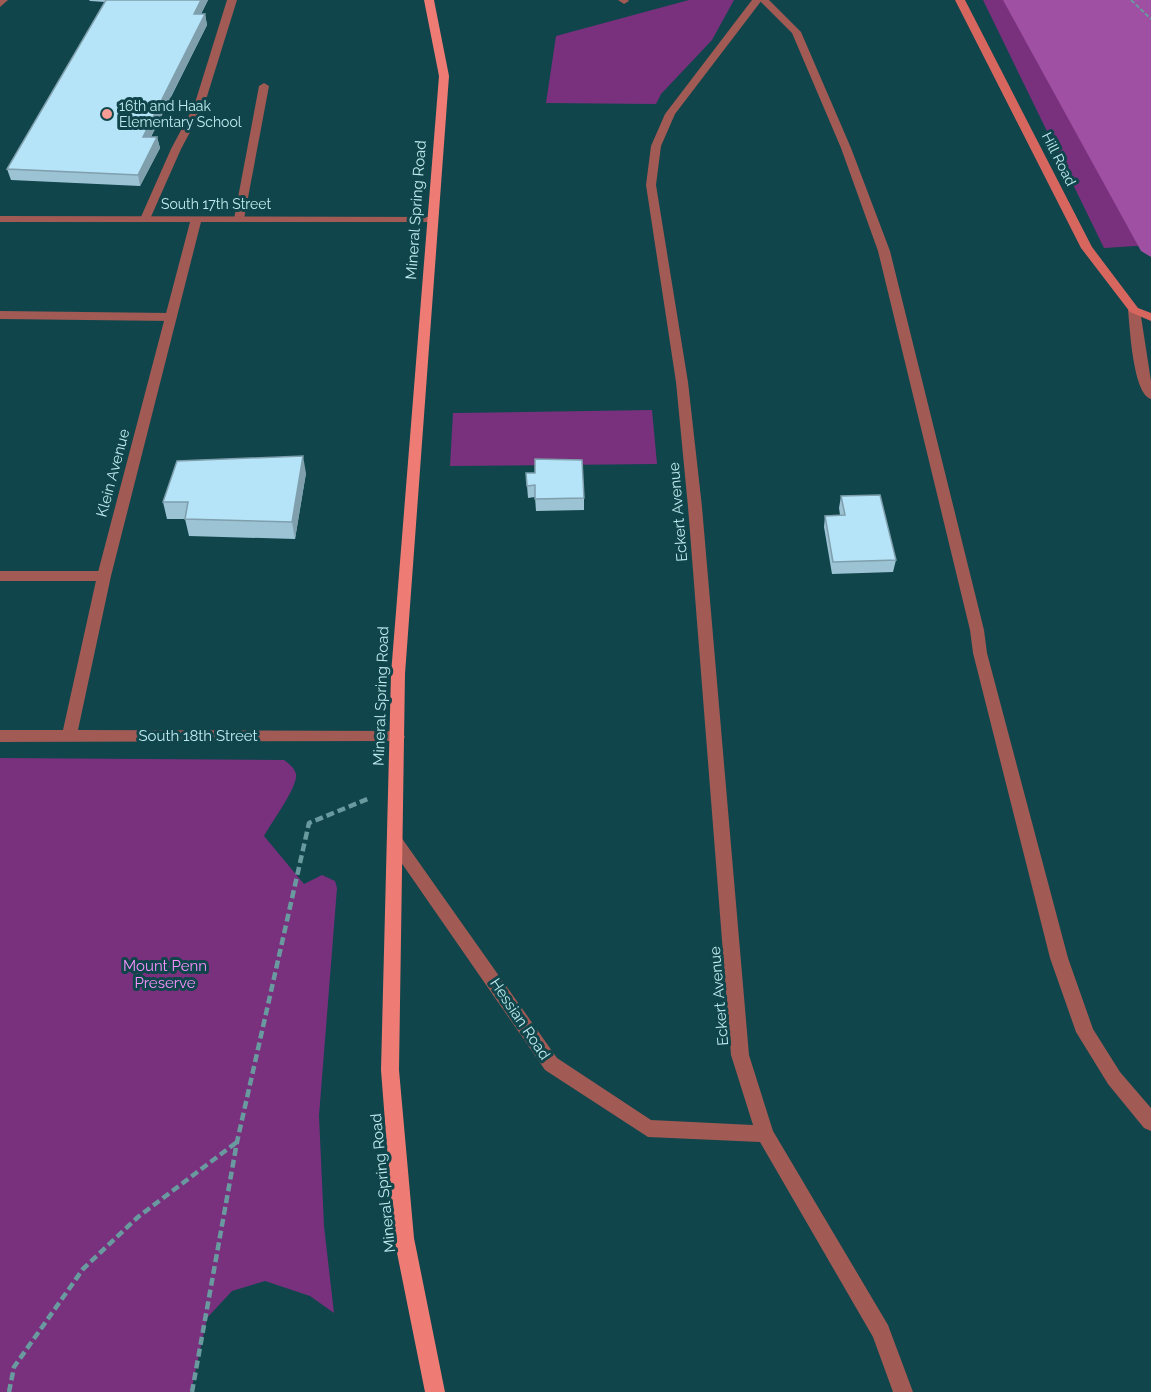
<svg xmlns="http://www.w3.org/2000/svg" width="1151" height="1392" font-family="Raleway,sans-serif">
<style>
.green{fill:#79317d}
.forest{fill:#9f50a3}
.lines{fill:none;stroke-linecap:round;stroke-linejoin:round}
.path-far1{stroke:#699a9f;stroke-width:2;stroke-dasharray:4.5 2;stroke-linecap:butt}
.path{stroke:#699a9f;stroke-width:4.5;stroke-dasharray:8 4;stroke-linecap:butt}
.lane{fill:#a15a54;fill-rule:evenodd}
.street{fill:#a15a54;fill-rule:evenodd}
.secondary{fill:#d7665f;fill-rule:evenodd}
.primary{fill:#ef7c74;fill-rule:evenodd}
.wall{fill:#9cc3d4}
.shaded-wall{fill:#7f9fad}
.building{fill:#b5e3f7;stroke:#7f9fad;stroke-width:1.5}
.poi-dot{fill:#f59c94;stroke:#0f454b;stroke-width:2}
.labels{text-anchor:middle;stroke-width:6;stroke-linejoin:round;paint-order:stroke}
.far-poi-label{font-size:14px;fill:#bfebf0;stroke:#0f454b;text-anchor:start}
.far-street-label{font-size:14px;fill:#bfebf0;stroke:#0f454b}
.street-label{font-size:15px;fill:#bfebf0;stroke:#0f454b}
.park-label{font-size:15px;fill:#f992fe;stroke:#0f454b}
</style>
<rect width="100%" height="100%" fill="#0f454b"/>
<g class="green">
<polygon points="689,0 734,0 712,40 661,94 656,104 546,103 556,36"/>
<polygon points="983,0 1151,0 1151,245 1104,248"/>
<polygon points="652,410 657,464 450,466 453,413"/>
<path d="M0 758 284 760C289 764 294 767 296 774 298 787 271 823 264 836L304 884 322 875 335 881 337 888 319 1116 324 1226 334 1313 310 1296 265 1281 232 1291 207 1318 191 1392H0Z"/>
</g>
<polygon class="forest" points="1003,0 1151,0 1151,257 1141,251"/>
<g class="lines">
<polyline class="path-far1" points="1131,0 1151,19"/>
<g class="path">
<polyline points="9,1392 14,1367 83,1269 138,1217 237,1142"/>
<polyline points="192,1392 237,1142 309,823 370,798"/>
</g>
<g class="lane">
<polygon points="227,0 237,0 204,106 181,149 150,219 141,221 140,219 171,149 194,106"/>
<polygon points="618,0 628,0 629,1 624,4"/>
<polygon points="759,0 769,0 801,32 851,148 890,251 984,630 987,653 1068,958 1093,1029 1120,1072 1151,1108 1151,1131 1144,1128 1108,1084 1076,1032 1050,958 973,653 970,630 878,251 841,148 792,33"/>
<polygon points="264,83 269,86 244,219 239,222 234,219 259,86"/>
<polygon points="0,311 171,313 177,317 171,321 0,319"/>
<polygon points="0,571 104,571 111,576 104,581 0,581"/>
</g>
<g class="street">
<polygon points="0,0 8,0 0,7"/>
<polygon points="752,0 762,0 675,114 661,146 656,185 688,382 702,507 749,1055 773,1131 888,1325 913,1392 893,1392 873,1337 760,1142 648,1137 545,1070 387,842 389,837 395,835 401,837 557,1058 651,1120 753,1125 731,1055 688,507 676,382 646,185 651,146 665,114"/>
<polygon points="0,216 437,217 438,219 433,222 201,222 111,576 78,730 397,731 402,733 405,737 402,741 0,742 0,730 63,730 97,576 190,222 0,222"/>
<path d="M1134 306 1140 310 1151 381V399C1133 394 1130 328 1128 310Z"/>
</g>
<polygon class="secondary" points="955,0 965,0 1092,247 1138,308 1151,313 1151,321 1130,312 1081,248"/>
<polygon class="primary" points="424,0 434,0 449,76 405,674 399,1070 414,1238 445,1392 425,1392 394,1238 381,1070 391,674 439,76"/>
</g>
<g class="wall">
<polygon points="89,0 208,0 201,14 205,14 207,25 151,137 157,137 160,148 140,186 11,180 7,169 105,2 90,1"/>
<polygon points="306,473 295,539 189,536 185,519 167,519 163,502"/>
<polygon points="526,473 584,498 584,510 536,511 535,497 528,498"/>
<polygon points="841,496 896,560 893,572 832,574 824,527 825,516 840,515 839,508"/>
</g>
<g class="shaded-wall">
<polygon points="201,0 208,0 196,24 194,14"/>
<polygon points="205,14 207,25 145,148 143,137"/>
<polygon points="157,137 160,148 140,186 138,175"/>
<polygon points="303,456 306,473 295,539 292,522"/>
</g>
<g class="building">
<polygon points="106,0 201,0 194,14 205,14 143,137 157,137 138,175 7,169"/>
<polygon points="303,456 292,522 185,519 188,502 163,502 177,461"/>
<polygon points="535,459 582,460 584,498 535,499 535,485 527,486 526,473 535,473"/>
<polygon points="880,495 896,560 833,562 825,516 845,515 841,496"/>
</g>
<circle class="poi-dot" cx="107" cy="114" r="6"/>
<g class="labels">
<g class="far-poi-label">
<text x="119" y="111">16th and Haak<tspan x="119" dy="16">Elementary School</tspan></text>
</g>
<g class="far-street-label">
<text transform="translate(1059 159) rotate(63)" y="5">Hill Road</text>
<text x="216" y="209">South 17th Street</text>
</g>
<g class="street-label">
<text transform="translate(416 210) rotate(-86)" y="5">Mineral Spring Road</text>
<text transform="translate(113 473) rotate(-75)" y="5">Klein Avenue</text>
<text transform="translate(678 512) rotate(-95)" y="5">Eckert Avenue</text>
<text transform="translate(381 696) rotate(-88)" y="5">Mineral Spring Road</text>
<text x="198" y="741">South 18th Street</text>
<text transform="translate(719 996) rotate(-95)" y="5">Eckert Avenue</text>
<text transform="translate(520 1019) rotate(56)" y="5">Hessian Road</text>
<text transform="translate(383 1183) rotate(-96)" y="5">Mineral Spring Road</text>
</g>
<g class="park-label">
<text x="165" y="971">Mount Penn<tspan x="165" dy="17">Preserve</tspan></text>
</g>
</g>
</svg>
